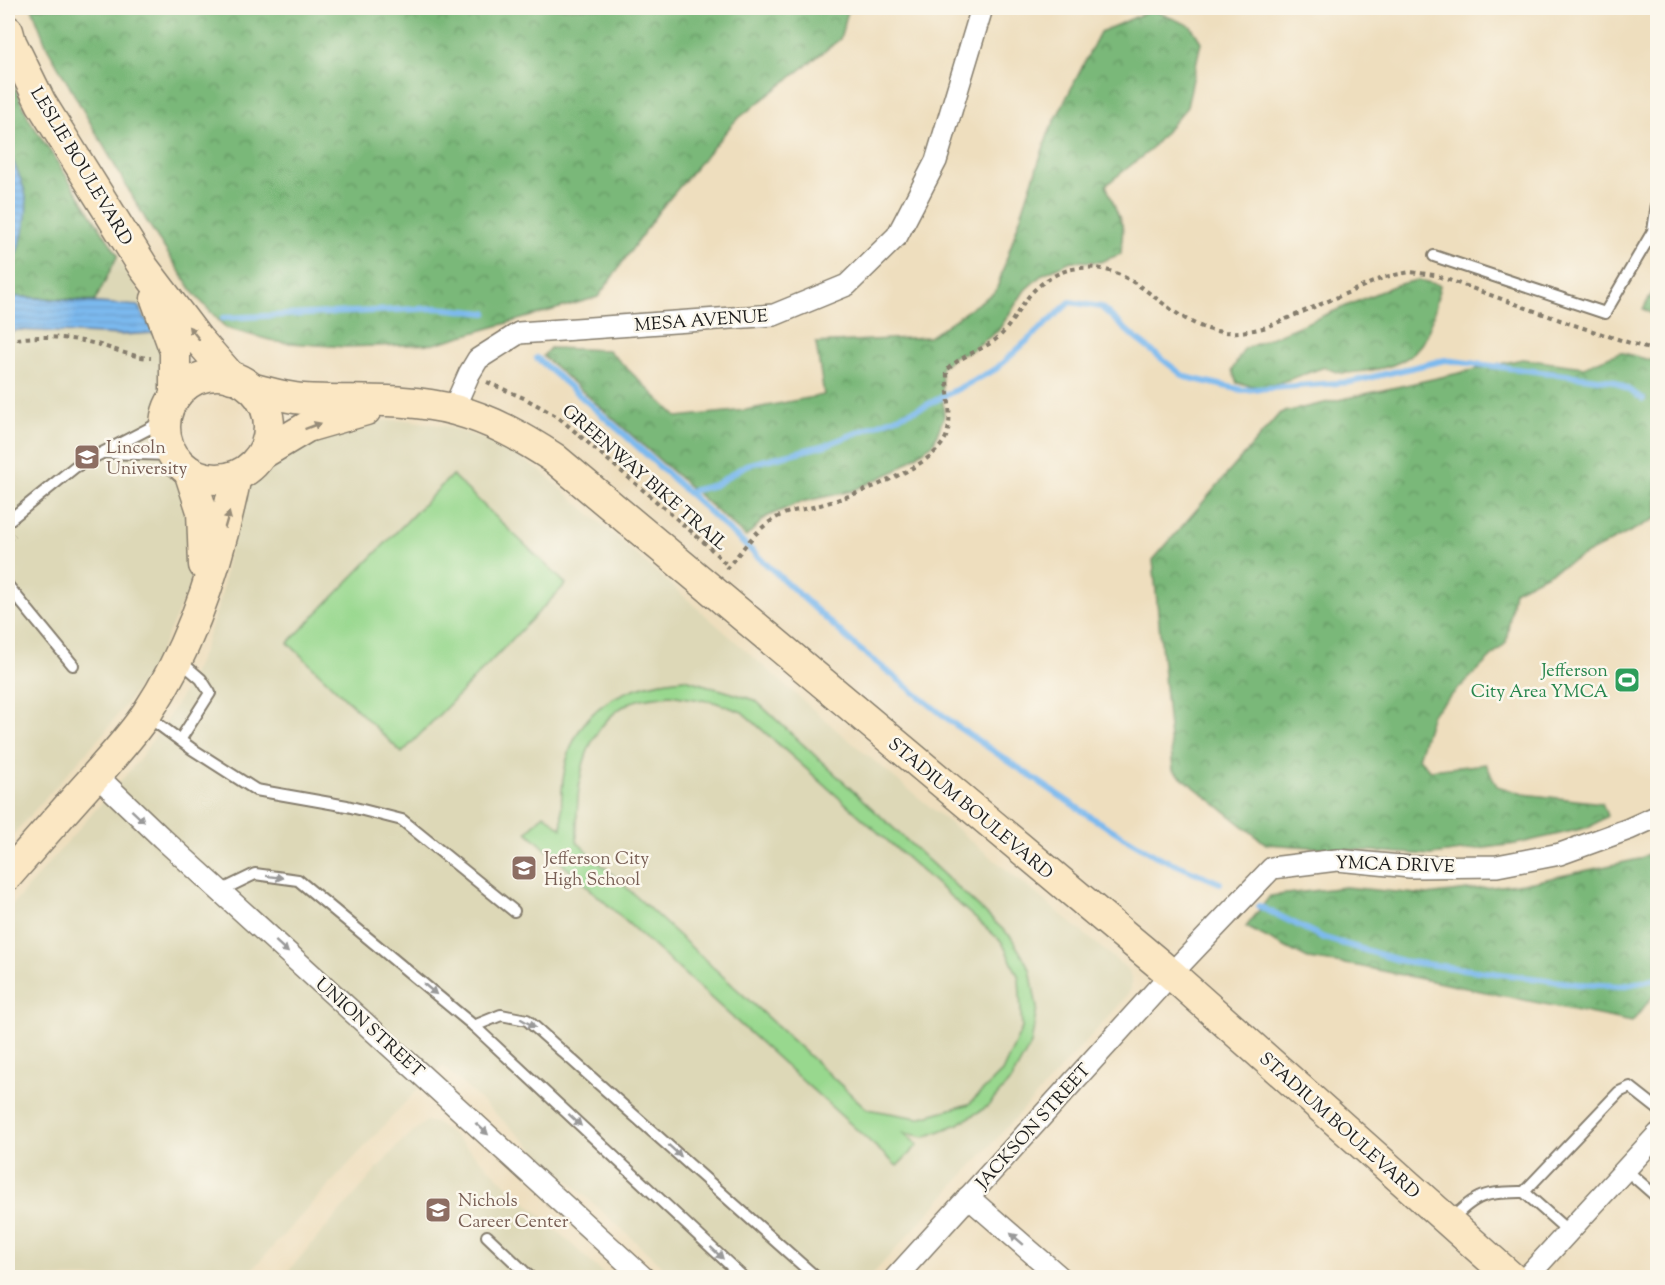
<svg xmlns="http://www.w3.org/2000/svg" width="1665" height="1285" font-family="'Sorts Mill Goudy',serif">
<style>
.built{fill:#ddd8b7}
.forest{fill:url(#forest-crowns);stroke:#4b6a4a;stroke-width:1.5}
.park{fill:#98d88e;stroke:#5a7a55;stroke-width:1.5;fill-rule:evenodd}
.water{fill:url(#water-rules);stroke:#4c6a85;stroke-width:1.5}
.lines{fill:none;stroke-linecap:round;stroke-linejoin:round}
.stream{stroke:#7cb9ee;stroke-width:6}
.lane-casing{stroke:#857d6d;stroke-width:14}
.street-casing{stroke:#857d6d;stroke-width:24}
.secondary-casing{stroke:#857d6d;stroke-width:33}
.path{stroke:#857d6d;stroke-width:4;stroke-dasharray:4.5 4.5;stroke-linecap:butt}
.lane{stroke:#fff;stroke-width:10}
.street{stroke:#fff;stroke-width:21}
.secondary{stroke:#fbe7c3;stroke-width:30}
.oneway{fill:#978c78}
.oneway2{fill:#999}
.labels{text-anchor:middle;stroke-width:5;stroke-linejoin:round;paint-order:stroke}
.street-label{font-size:18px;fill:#1c1c1c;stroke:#fbf7ec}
.education-label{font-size:18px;fill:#785e54;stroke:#fbf7ec;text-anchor:start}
.leisure-label{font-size:18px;fill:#27864d;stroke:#fbf7ec;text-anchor:end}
</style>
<defs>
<pattern id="forest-crowns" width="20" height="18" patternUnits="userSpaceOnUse" patternTransform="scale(1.5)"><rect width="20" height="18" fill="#7ab879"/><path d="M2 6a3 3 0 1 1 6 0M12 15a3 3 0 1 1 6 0" fill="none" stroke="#639562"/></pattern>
<pattern id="water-rules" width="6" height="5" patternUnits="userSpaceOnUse" patternTransform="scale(1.5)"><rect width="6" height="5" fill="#7cb9ee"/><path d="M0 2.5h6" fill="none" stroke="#6b9ecc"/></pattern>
</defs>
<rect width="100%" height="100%" fill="#fbf7ec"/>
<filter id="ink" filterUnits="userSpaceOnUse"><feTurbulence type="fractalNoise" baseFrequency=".0167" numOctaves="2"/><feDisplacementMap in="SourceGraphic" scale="12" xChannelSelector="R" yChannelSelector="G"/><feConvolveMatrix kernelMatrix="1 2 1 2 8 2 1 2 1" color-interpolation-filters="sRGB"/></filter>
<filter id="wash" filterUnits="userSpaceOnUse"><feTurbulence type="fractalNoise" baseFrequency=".008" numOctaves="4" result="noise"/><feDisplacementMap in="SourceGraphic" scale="24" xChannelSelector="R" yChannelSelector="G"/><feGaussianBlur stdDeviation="1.35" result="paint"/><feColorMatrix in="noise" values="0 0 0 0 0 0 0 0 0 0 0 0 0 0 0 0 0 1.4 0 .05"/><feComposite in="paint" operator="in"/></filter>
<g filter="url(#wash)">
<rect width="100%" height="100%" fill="#eedebe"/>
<g class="built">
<polygon points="8,77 26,118 85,205 148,307 170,378 155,441 187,485 198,545 190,586 152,669 107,729 8,840"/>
<polygon points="408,420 445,426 482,438 513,453 542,472 839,732 1126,968 1131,977 1131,989 1122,1002 870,1277 674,1277 443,1066 433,1073 401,1107 245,1277 8,1278 8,910 137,762 166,721 184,691 203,652 221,597 234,522 247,484 263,468 289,449 368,421"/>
<polygon points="426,1121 436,1123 450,1132 607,1277 282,1278 400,1143"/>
</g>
<g class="forest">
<polygon points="32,8 849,8 840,39 735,121 659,211 598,297 434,344 345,347 277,342 226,328 195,295 146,220 47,47"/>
<polygon points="1152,10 1191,26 1201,42 1187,107 1149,151 1106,185 1123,227 1121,254 1100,262 1071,261 1043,274 1025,290 998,331 970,351 954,356 941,368 944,416 934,443 895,471 852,491 801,502 766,517 746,537 543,356 550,348 608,350 677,417 746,410 824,395 816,343 929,337 996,291 1048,134 1100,32"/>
<polygon points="8,72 29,119 118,255 95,301 8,296 8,272 13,263 25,191 8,149"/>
<path d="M1418 280 1440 285C1430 336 1424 364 1365 371 1346 373 1343 376 1325 367L1264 388 1237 383 1232 370 1244 349 1396 285Z"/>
<polygon points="1654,290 1657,290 1657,317 1643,309"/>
<polygon points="1620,352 1657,362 1657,518 1514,591 1506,643 1432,714 1418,758 1430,770 1486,764 1497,786 1523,794 1602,803 1607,816 1590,827 1516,844 1431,855 1266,844 1173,770 1153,560 1280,413 1522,359 1584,367"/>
<polygon points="1657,849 1657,991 1632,1022 1358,966 1308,959 1246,927 1270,896 1345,887 1427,895 1533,882 1639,859"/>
</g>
<g class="park">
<polygon points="452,475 566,584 402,753 288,643"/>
<path d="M685 679 755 700 1011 937 1030 969 1037 1008 1031 1044 1011 1080 987 1107 958 1124 925 1137 904 1133 918 1145 897 1166 527 832 544 814 562 829C562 816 561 804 562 791 567 714 613 685 685 679ZM670 695 714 702 742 712 1002 942 1019 978 1022 1028 1002 1072 969 1104 918 1118 867 1109 577 842C576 791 578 731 629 703 640 697 658 697 670 695Z"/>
</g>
<g class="water">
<path d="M8 149C13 162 20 175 24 189 32 211 20 252 8 272Z"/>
<polygon points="8,296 138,306 154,333 121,335 18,330 8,333"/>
</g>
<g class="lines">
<g class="stream">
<polyline points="223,318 438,308 486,313"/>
<polyline points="537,358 626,436 857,647 958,727 1094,819 1156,856 1220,883"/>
<polyline points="687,492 715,485 746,465 826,445 925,406 996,369 1070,302 1101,307 1134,337 1185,377 1242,390 1351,382 1445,360 1614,381 1643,399"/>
<polyline points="1259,906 1324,938 1402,961 1577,984 1621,986 1658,979"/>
</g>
</g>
</g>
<g filter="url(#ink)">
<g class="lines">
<g class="lane-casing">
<g id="lane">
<polyline points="1434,256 1605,313 1653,231 1658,197"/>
<polyline points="106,453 171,455"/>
<polyline points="8,521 75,467 152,427 167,413"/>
<polyline points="8,586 73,665"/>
<polyline points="179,660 201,679 210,693 180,740"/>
<polyline points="147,716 192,749 256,790 347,806 402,820 514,911"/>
<polyline points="220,891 255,874 298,880 474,1026 744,1278"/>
<polyline points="474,1026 501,1015 527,1020 817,1278"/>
<polyline points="1625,1169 1658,1198"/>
<polyline points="1524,1192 1568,1231"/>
<path d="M1451 1220C1478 1192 1486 1193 1524 1192L1619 1092 1630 1087 1658 1109"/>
<polyline points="487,1236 531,1278"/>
</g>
</g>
<g class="street-casing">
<g id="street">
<polyline points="453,410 469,374 478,359 519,333 774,315 847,285 897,236 936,161 982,8"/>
<polyline points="96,775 162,838 644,1278"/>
<polyline points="968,1197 1061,1278"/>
<polyline points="895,1278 1171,974 1272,868 1337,860 1410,867 1497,866 1560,854 1629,829 1658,816"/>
<polyline points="1526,1278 1658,1134"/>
</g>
</g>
<g class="secondary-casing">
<g id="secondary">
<polyline points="8,31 11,42 41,103 144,268 197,338 232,378"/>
<polyline points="156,299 175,351 175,397"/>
<circle cx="217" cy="427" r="52"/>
<path d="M254 389C270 393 287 398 303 399 353 402 406 397 455 410 492 420 522 437 554 458L1171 974 1512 1278"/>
<polyline points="262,454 307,427 366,410"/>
<polyline points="189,471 202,511 204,565"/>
<path d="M8 875C36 843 64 811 92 780 111 758 131 737 147 713 193 644 220 557 236 476"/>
</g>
</g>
<g class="path">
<path d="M8 341C34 334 70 337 96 344 115 349 132 357 151 358"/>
<polyline points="487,382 526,399 558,417 707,545 728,566"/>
<polyline points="8,541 15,535"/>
<path d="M726 569C742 551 759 524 782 515 791 510 803 510 813 507 844 499 938 468 947 434 953 414 946 391 947 370 962 354 985 350 1001 335 1016 319 1023 298 1040 285 1057 271 1075 266 1096 268 1141 274 1166 316 1208 329 1227 335 1248 332 1267 327L1385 277 1410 272 1435 275 1571 324 1658 352"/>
</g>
<use href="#lane" class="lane"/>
<use href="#street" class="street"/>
<use href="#secondary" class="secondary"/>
</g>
<defs><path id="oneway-solid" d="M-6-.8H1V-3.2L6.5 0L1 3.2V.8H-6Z" transform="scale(1.5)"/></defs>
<g class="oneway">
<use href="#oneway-solid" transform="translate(194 333) rotate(-129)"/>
<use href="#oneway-solid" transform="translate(313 426) rotate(-20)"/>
<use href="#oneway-solid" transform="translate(227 520) rotate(-74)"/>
</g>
<g class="oneway2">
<use href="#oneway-solid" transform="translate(138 816) rotate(43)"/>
<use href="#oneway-solid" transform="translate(275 877) rotate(7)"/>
<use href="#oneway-solid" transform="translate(282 947) rotate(42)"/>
<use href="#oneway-solid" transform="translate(430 989) rotate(40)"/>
<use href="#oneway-solid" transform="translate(528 1023) rotate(30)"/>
<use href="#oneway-solid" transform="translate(575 1120) rotate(43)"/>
<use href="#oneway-solid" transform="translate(482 1129) rotate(42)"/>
<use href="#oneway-solid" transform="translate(675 1151) rotate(42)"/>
<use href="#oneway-solid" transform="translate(1017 1239) rotate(-139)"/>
<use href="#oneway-solid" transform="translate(717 1253) rotate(43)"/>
</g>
</g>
<defs>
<g id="university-square" transform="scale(1.35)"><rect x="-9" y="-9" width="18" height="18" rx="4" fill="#8d6e63" stroke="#fbf7ec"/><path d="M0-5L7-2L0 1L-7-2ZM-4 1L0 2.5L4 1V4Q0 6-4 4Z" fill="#fff"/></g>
<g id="stadium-square" transform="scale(1.35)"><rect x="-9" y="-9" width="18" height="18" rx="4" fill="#2e9e5b" stroke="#fbf7ec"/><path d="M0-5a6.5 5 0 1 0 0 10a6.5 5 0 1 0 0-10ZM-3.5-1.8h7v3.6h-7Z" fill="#fff"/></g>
<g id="school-square" transform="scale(1.35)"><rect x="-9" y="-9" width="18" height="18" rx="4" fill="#8d6e63" stroke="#fbf7ec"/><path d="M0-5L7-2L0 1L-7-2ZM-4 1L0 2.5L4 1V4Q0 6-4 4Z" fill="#fff"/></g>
</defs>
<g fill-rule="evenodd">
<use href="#university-square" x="87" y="457"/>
<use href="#stadium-square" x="1627" y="680"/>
<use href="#school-square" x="524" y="868"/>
<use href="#school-square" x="438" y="1210"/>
</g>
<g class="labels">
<g class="street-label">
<text transform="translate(82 166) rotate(59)" y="6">LESLIE BOULEVARD</text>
<text transform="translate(701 320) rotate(-4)" y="6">MESA AVENUE</text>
<text transform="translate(645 477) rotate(41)" y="6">GREENWAY BIKE TRAIL</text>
<text transform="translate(971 808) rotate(40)" y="6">STADIUM BOULEVARD</text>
<text transform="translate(1395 864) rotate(2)" y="6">YMCA DRIVE</text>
<text transform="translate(370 1027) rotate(42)" y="6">UNION STREET</text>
<text transform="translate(1340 1125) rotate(42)" y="6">STADIUM BOULEVARD</text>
<text transform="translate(1033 1126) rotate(-48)" y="6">JACKSON STREET</text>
</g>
<g class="education-label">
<text x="106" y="453">Lincoln<tspan x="106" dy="21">University</tspan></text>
<text x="544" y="864">Jefferson City<tspan x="544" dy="21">High School</tspan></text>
<text x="458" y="1206">Nichols<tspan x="458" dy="21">Career Center</tspan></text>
</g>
<g class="leisure-label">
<text x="1608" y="676">Jefferson<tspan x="1608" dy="21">City Area YMCA</tspan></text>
</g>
</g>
<rect width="1665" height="1285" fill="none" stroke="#fbf7ec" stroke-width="30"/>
</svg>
